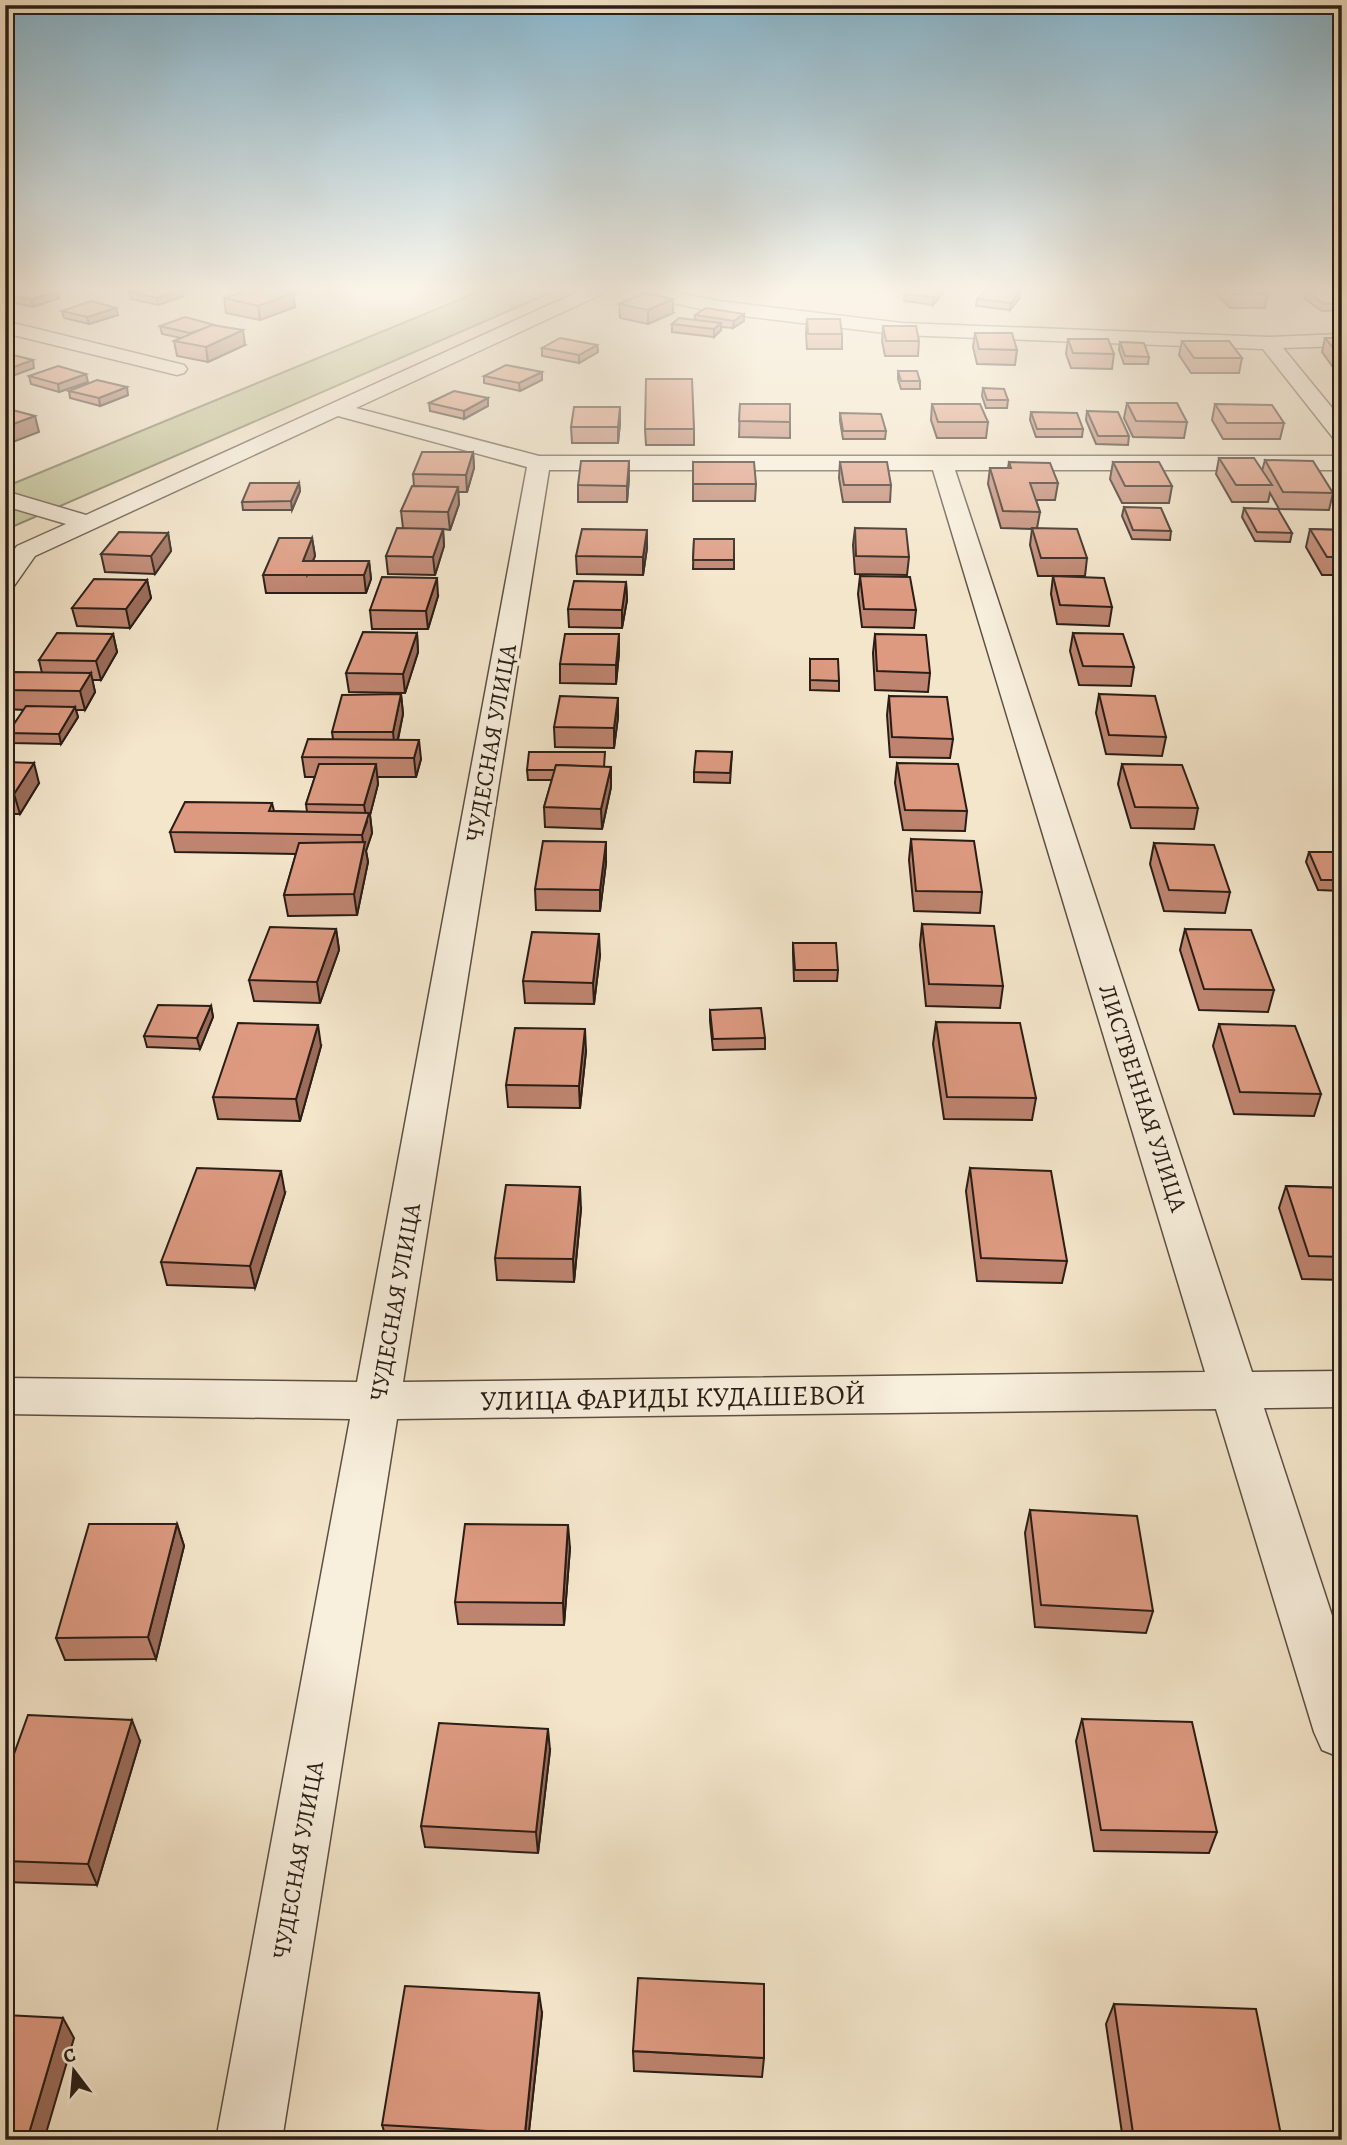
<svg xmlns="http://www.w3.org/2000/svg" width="1347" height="2145" font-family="Alegreya,serif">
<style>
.green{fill:#bfc495;stroke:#747056;stroke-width:2}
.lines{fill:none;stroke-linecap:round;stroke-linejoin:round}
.minor-casing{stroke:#5c4f43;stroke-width:3}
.minor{fill:#f8efdd;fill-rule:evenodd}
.wall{fill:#be846f;stroke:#291d16;stroke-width:2}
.shaded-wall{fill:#9b6c5a;stroke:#291d16;stroke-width:2}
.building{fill:#dd9a81;stroke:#291d16;stroke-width:2}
.labels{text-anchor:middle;stroke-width:7;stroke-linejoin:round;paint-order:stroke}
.street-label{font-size:24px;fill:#291d16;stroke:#f8efdd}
.near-street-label{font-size:28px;fill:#291d16;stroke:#f8efdd}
</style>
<rect width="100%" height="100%" fill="#f4e6cb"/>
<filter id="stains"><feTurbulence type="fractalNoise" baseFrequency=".00286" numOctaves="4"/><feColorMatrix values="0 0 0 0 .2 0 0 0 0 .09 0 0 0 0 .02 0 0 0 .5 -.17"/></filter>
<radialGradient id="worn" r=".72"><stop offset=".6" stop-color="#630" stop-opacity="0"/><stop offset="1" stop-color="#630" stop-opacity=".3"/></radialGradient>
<polygon class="green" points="483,290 557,290 5,530 5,487"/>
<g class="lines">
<g class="minor-casing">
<g id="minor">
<path d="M582 290H605L602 294 356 408 539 456H1342V470H955L1252 1372 1342 1371V1407L1264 1408 1342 1646V1758L1322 1750 1314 1732 1216 1409 397 1419 282 2140H216L350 1419 5 1414V1378L357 1382 527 467 338 416 35 556 14 586 5 589V563L17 546 66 524 5 506V491L86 515ZM549 470H933L1205 1372 403 1382Z"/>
<polygon points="628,290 661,290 719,301 902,323 1269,337 1342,334 1342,346 1283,348 1342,420 1342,440 1334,439 1263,349 902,335 719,313 637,295"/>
<polygon points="5,321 184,365 187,369 184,373 177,375 5,333"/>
</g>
</g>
<use href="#minor" class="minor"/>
</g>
<g class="wall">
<polygon points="137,290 183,290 184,296 158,305 131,299 129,292"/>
<polygon points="863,290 884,290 878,292"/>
<polygon points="908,290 943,290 942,294 933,305 904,301 904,294"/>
<polygon points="1212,290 1264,290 1268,293 1265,308 1230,308"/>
<polygon points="5,291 59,298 33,307 5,301"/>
<polygon points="1307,292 1342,293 1342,310 1322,311 1305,299"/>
<polygon points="224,298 295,307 260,320 226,313"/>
<polygon points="977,299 1019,299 1010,310 976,306"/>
<polygon points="619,304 673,313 648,324 620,318"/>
<polygon points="62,311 118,315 89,324 64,318"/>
<polygon points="744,314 744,321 733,328 721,327 721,330 714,337 672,332 672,324 695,320 695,315"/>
<polygon points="807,319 842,334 842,349 807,349 806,334"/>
<polygon points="160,326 245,345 208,362 177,356 174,341 181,338 162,334"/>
<polygon points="883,326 919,341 918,356 885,356 882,341"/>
<polygon points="975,333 1017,350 1015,365 977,364 973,347"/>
<polygon points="1325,338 1342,338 1342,370 1335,370 1322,352"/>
<polygon points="1068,339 1114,354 1112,369 1071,368 1066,354"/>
<polygon points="1182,341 1242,358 1239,373 1191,373 1179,355"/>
<polygon points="1120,342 1149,357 1148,364 1124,364 1119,350"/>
<polygon points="597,345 598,352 579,363 542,356 542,348"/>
<polygon points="898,371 920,381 920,389 901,389 898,379"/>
<polygon points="542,372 542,380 520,391 484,383 484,376"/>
<polygon points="29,376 88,382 59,392 31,384"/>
<polygon points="1339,385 1342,385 1342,400 1337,393"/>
<polygon points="983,388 1008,400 1007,408 986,408 982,396"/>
<polygon points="69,391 128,395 100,406 70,398"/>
<polygon points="488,398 488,406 464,419 430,411 429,403"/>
<polygon points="1127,403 1187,422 1184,438 1133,437 1124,418"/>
<polygon points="740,404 790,422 790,438 739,437"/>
<polygon points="932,404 988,422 986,438 937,438 931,420"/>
<polygon points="1215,404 1284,423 1280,439 1223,439 1212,420"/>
<polygon points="1087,411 1129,436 1128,445 1096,444 1086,420"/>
<polygon points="1031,412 1083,429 1082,437 1036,437 1030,420"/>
<polygon points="840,413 886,431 885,439 843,439 840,421"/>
<polygon points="620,423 618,443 572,443 571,427"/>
<polygon points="645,429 694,429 694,445 646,445"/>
<polygon points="473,452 474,468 467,492 458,492 459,504 450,530 443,529 444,546 435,575 388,574 386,556 403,528 401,511 414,486 413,474"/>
<polygon points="1219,458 1262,471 1265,460 1333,493 1329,510 1279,509 1270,493 1268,502 1232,502 1216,474"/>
<polygon points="629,461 629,478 627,502 578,502 578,485"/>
<polygon points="693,462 756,484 755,501 693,501"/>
<polygon points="840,462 891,485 890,502 843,502 839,478"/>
<polygon points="1009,462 1058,483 1055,500 1036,500 1040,512 1037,528 1087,558 1085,576 1038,576 1030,545 1032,529 1001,528 988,484 990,468 1008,468"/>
<polygon points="1113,462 1172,486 1169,503 1122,503 1110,479"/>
<polygon points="299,483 300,491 292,510 243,510 242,502"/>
<polygon points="1124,507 1171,531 1170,540 1132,539 1122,516"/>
<polygon points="1244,508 1292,533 1290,542 1255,541 1242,517"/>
<polygon points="855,528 909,557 907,575 855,574 853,545"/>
<polygon points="1310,529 1342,530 1342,575 1322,575 1306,547"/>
<polygon points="168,533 171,551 155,574 105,572 101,554"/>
<polygon points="312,538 315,556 313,561 369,561 371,579 366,593 266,593 263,575"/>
<polygon points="694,539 734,539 734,569 693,569"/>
<polygon points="647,548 643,575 577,574 576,556"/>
<polygon points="860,576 916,610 914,628 862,627 858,594"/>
<polygon points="1053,576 1112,607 1109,626 1057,624 1051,594"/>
<polygon points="147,580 151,598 130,628 77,626 72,608"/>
<polygon points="626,582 627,600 622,628 569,627 568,609"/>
<polygon points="438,596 428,629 372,629 370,610"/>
<polygon points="417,633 418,652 405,693 349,692 346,673"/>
<polygon points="1073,633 1134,667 1131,686 1079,685 1070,651"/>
<polygon points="113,634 117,652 101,680 92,680 95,692 85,710 76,710 78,717 61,744 11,743 8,733 24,710 6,709 5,684 42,673 39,660"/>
<polygon points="875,634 930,673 928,692 875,690 873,653"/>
<polygon points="619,653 616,684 560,683 560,664"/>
<polygon points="810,659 839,681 839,691 810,690"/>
<polygon points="401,694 403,714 398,740 421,759 416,777 377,777 378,784 370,815 372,833 366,851 368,862 357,915 288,916 284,895 296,854 175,852 170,832 272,803 274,811 307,812 306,804 315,777 305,777 302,757 333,739 332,732"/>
<polygon points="1099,694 1166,737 1162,756 1106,754 1096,713"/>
<polygon points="889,696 953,739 950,758 890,757 887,715"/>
<polygon points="618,717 614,748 555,747 554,727"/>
<polygon points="1339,747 1342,747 1342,769 1337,757"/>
<polygon points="732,752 730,783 694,782 694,772"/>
<polygon points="5,762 39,783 20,814 5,814"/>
<polygon points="897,763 967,811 965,831 903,830 895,783"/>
<polygon points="1122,764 1198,808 1194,829 1131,828 1118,784"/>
<polygon points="605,767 611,787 602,829 545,827 544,807 552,780 528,780 527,770"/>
<polygon points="911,839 982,892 980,913 914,911 909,860"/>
<polygon points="1154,843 1230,892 1225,913 1164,911 1150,864"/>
<polygon points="1309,852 1342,852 1342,891 1318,890 1306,862"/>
<polygon points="606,863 600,911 536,910 535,889"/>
<polygon points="922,924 1003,986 1000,1008 926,1006 920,945"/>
<polygon points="336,929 339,950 320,1003 254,1001 249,980"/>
<polygon points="1185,929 1274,990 1268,1012 1199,1010 1180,950"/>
<polygon points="793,943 838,970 837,981 794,981 793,954"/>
<polygon points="600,955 594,1004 525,1003 523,981"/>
<polygon points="1342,998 1342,1035 1335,1019"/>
<polygon points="211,1006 213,1017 200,1049 147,1047 144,1036"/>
<polygon points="710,1010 765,1038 765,1049 713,1050 710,1021"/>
<polygon points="936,1022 1036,1098 1032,1120 944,1119 933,1044"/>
<polygon points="1219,1024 1321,1094 1314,1116 1234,1114 1213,1046"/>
<polygon points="321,1046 300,1121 218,1119 213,1097"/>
<polygon points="586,1051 580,1108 508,1107 506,1085"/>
<polygon points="970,1168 1067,1261 1062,1283 977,1281 966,1191"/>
<polygon points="1286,1186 1342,1188 1342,1280 1302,1279 1279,1208"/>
<polygon points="285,1193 255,1288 167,1285 161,1262"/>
<polygon points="581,1209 574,1282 497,1280 495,1258"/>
<polygon points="1030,1510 1153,1611 1146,1633 1035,1627 1025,1533"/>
<polygon points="177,1524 184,1546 156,1659 65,1660 56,1638"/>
<polygon points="570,1548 564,1625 458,1624 455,1602"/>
<polygon points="1082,1719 1217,1832 1209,1853 1094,1851 1076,1741"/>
<polygon points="140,1741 97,1885 5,1882 5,1779"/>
<polygon points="550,1750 538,1853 425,1847 421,1826"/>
<polygon points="1114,2004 1282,2140 1123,2140 1106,2024"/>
<polygon points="542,2013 528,2140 387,2140 382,2125"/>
<polygon points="633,2051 764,2058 762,2077 634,2071"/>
</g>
<g class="shaded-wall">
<polygon points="181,290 183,290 184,296 158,305 157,298"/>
<polygon points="941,290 943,290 942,294 933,305 934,297"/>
<polygon points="57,291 59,298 33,307 31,300"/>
<polygon points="1020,292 1019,299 1010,310 1011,303"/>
<polygon points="293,293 295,307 260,320 258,306"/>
<polygon points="673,299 673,313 648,324 648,310"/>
<polygon points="116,308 118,315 89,324 87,317"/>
<polygon points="744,314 744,321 733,328 734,321"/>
<polygon points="721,323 721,330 714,337 714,329"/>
<polygon points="243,330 245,345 208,362 206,347"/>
<polygon points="597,345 598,352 579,363 579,355"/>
<polygon points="33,360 34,368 7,378 5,370"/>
<polygon points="542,372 542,380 520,391 519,383"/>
<polygon points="86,374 88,382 59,392 58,384"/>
<polygon points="127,387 128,395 100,406 99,398"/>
<polygon points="488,398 488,406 464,419 464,411"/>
<polygon points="620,407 620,423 618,443 618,427"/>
<polygon points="35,416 39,432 5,445 5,427"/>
<polygon points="473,452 474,468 467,492 466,475"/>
<polygon points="629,461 629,478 627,502 627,486"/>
<polygon points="299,483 300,491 292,510 291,501"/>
<polygon points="458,487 459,504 450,530 448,512"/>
<polygon points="443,529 444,546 435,575 433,557"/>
<polygon points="647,530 647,548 643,575 643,557"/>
<polygon points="168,533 171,551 155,574 151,556"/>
<polygon points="312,538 315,556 307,575 303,561"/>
<polygon points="369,561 371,579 366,593 364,575"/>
<polygon points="437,578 438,596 428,629 426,611"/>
<polygon points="147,580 151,598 130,628 126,609"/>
<polygon points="626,582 627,600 622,628 622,610"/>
<polygon points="417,633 418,652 405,693 403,674"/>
<polygon points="113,634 117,652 101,680 96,661"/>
<polygon points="619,634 619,653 616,684 616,665"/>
<polygon points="91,673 95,692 85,710 80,691"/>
<polygon points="401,694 403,714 395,752 393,732"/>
<polygon points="618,698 618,717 614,748 614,728"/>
<polygon points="75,707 78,717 61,744 59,734"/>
<polygon points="419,740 421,759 416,777 414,758"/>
<polygon points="34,763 39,783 20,814 14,794"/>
<polygon points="376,764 378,784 370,815 372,833 366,851 368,862 357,915 354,894 364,848 362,835 367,822 364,805"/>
<polygon points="611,767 611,787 602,829 601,809"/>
<polygon points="606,842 606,863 600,911 600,890"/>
<polygon points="336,929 339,950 320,1003 317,982"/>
<polygon points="599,934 600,955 594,1004 593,983"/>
<polygon points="211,1006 213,1017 200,1049 197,1038"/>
<polygon points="318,1025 321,1046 300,1121 296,1099"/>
<polygon points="585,1029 586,1051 580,1108 579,1086"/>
<polygon points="281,1171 285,1193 255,1288 250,1266"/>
<polygon points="580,1187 581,1209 574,1282 573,1259"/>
<polygon points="177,1524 184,1546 156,1659 148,1637"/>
<polygon points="568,1525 570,1548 564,1625 563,1603"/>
<polygon points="132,1720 140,1741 97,1885 88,1864"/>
<polygon points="548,1729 550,1750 538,1853 536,1832"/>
<polygon points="539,1993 542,2013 528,2140 526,2140 525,2133"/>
<polygon points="63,2018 74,2038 44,2140 27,2140"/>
</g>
<g class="building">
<polygon points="11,290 51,290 57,291 31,300 5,294 5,291"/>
<polygon points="137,290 181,290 157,298 129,292"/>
<polygon points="248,290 279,290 293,293 258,306 224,298"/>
<polygon points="908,290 941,290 934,297 904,294"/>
<polygon points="985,290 998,290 1020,292 1011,303 977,299"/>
<polygon points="1228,290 1264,290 1268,293 1233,294"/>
<polygon points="1338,290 1342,293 1342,303 1324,304 1307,292"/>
<polygon points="645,293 673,299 648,310 619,304"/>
<polygon points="91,301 116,308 87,317 62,311"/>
<polygon points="706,308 744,314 734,321 695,315"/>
<polygon points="185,317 215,325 190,333 160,326"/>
<polygon points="679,318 721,323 714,329 672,324"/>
<polygon points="807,319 840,319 842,334 808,334"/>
<polygon points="212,325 243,330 206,347 174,341"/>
<polygon points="883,326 916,326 919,341 886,341"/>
<polygon points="975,333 1012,333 1017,350 979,349"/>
<polygon points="560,338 597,345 579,355 542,348"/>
<polygon points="1325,338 1342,338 1342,354 1338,354"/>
<polygon points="1068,339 1108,339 1114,354 1073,353"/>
<polygon points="1182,341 1229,341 1242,358 1194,358"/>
<polygon points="1120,342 1144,343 1149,357 1125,356"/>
<polygon points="5,353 33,360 5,370"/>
<polygon points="506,365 542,372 519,383 484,376"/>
<polygon points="58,366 86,374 58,384 29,376"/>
<polygon points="898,371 917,371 920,381 901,381"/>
<polygon points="646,379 692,379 694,429 645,429"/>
<polygon points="97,380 127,387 99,398 69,391"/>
<polygon points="983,388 1004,389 1008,400 987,400"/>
<polygon points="454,391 488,398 464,411 429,403"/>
<polygon points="1127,403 1177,403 1187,422 1136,421"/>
<polygon points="740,404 790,404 790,422 739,421"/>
<polygon points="932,404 980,404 988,422 938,422"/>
<polygon points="1215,404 1272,405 1284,423 1227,423"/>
<polygon points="574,407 620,407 618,427 571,427"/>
<polygon points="5,408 35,416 5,427"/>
<polygon points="1087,411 1118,412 1129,436 1098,436"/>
<polygon points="1031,412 1077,413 1083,429 1037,429"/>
<polygon points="840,413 881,414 886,431 843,431"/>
<polygon points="422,452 473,452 466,475 413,474"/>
<polygon points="1219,458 1254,458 1272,485 1236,485"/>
<polygon points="1265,460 1313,461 1333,493 1283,492"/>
<polygon points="581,461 629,461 627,486 578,485"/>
<polygon points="693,462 754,462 756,484 693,484"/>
<polygon points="840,462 887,462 891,485 844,485"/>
<polygon points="1009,462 1050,463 1058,483 1030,483 1040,512 1003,511 990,468 1011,468"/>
<polygon points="1113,462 1159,462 1172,486 1125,486"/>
<polygon points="250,483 299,483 291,501 242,502"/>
<polygon points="412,486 458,487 448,512 401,511"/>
<polygon points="1124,507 1161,508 1171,531 1133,530"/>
<polygon points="1244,508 1278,509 1292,533 1257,532"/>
<polygon points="397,528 443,529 433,557 386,556"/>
<polygon points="855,528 906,529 909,557 856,556"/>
<polygon points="1032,528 1077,529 1087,558 1041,558"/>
<polygon points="582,529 647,530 643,557 576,556"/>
<polygon points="1310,529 1342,530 1342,557 1327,557"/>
<polygon points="119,532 168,533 151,556 101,554"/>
<polygon points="279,538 312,538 303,561 369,561 364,575 263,575"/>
<polygon points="694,539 734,539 734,560 693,560"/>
<polygon points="860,576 910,577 916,610 864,609"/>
<polygon points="1053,576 1104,578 1112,607 1060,605"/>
<polygon points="382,577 437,578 426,611 370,610"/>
<polygon points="94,579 147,580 126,609 72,608"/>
<polygon points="574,581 626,582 622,610 568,609"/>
<polygon points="363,632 417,633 403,674 346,673"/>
<polygon points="57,633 113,634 96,661 39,660"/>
<polygon points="1073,633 1123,634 1134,667 1083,666"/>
<polygon points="565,634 619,634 616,665 560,664"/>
<polygon points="875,634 926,635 930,673 877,671"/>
<polygon points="810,659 838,659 839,681 810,680"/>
<polygon points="13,672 91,673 80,691 5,690 5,684"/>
<polygon points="401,694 393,732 332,732 342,695"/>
<polygon points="1099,694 1155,696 1166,737 1109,735"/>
<polygon points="560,696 618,698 614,728 554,727"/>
<polygon points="889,696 947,697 953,739 892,737"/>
<polygon points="26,706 75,707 59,734 8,733"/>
<polygon points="308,739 419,740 414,758 302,757"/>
<polygon points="696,751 732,752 730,773 694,772"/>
<polygon points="529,752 605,752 604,767 556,765 555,770 527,770"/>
<polygon points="5,762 34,763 14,794 5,794"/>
<polygon points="897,763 958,764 967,811 905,810"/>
<polygon points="319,764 376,764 364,805 306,804"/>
<polygon points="1122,764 1182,765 1198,808 1135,807"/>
<polygon points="556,765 611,767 601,809 544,807"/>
<polygon points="185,802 272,803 269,811 369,813 362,835 170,832"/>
<polygon points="911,839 974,841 982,892 916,891"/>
<polygon points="543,841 606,842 600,890 535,889"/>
<polygon points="365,842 354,894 284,895 299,843"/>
<polygon points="1154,843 1214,845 1230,892 1169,890"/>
<polygon points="1309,852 1342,852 1342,880 1321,880"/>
<polygon points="922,924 994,926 1003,986 929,984"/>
<polygon points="270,927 336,929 317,982 249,980"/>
<polygon points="1185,929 1251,930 1274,990 1204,989"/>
<polygon points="532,932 599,934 593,983 523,981"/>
<polygon points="793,943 836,943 838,970 795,970"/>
<polygon points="158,1005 211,1006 197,1038 144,1036"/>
<polygon points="761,1008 765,1038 713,1039 710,1010"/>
<polygon points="936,1022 1020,1023 1036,1098 947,1097"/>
<polygon points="238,1023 318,1025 296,1099 213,1097"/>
<polygon points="1219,1024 1295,1026 1321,1094 1240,1092"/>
<polygon points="515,1028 585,1029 579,1086 506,1085"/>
<polygon points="197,1168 281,1171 250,1266 161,1262"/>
<polygon points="970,1168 1051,1171 1067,1261 981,1258"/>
<polygon points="506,1185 580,1187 573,1259 495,1258"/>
<polygon points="1286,1186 1342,1188 1342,1257 1309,1256"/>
<polygon points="1030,1510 1137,1516 1153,1611 1041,1605"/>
<polygon points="89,1524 177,1524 148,1637 56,1638"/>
<polygon points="465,1524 568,1525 563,1603 455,1602"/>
<polygon points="28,1715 132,1720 88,1864 5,1861 5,1779"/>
<polygon points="1082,1719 1192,1722 1217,1832 1101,1830"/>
<polygon points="439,1723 548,1729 536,1832 421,1826"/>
<polygon points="638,1978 764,1984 764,2058 633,2051"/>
<polygon points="405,1986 539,1993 525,2133 382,2125"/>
<polygon points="1114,2004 1256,2009 1282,2140 1134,2140"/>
<polygon points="5,2015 63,2018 27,2140 5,2140"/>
</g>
<linearGradient id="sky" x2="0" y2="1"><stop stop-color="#89b9d2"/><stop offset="0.49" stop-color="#faf4e8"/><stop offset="1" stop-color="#faf4e8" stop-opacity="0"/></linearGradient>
<rect width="1347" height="590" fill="url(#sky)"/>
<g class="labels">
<g class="street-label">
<text transform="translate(491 743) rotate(-80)" y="8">ЧУДЕСНАЯ УЛИЦА</text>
<text transform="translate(1143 1098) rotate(72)" y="8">ЛИСТВЕННАЯ УЛИЦА</text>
<text transform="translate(395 1302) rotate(-80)" y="8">ЧУДЕСНАЯ УЛИЦА</text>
<text transform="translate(298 1860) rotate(-80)" y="8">ЧУДЕСНАЯ УЛИЦА</text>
</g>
<g class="near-street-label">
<text transform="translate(673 1397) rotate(-1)" y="10">УЛИЦА ФАРИДЫ КУДАШЕВОЙ</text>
</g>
</g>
<rect width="1347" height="2145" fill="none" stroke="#f4e6cb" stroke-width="28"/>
<rect x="7" y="7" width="1333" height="2131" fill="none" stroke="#291d16" stroke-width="3.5"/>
<rect x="14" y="14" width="1319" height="2117" fill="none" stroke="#291d16" stroke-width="2"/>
<g transform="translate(74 2071) rotate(344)" stroke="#f8efdd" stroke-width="5" paint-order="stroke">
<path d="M0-5L12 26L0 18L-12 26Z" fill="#291d16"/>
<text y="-10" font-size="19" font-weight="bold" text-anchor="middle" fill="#291d16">С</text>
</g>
<rect width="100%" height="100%" filter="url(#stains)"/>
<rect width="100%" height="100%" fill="url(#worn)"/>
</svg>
